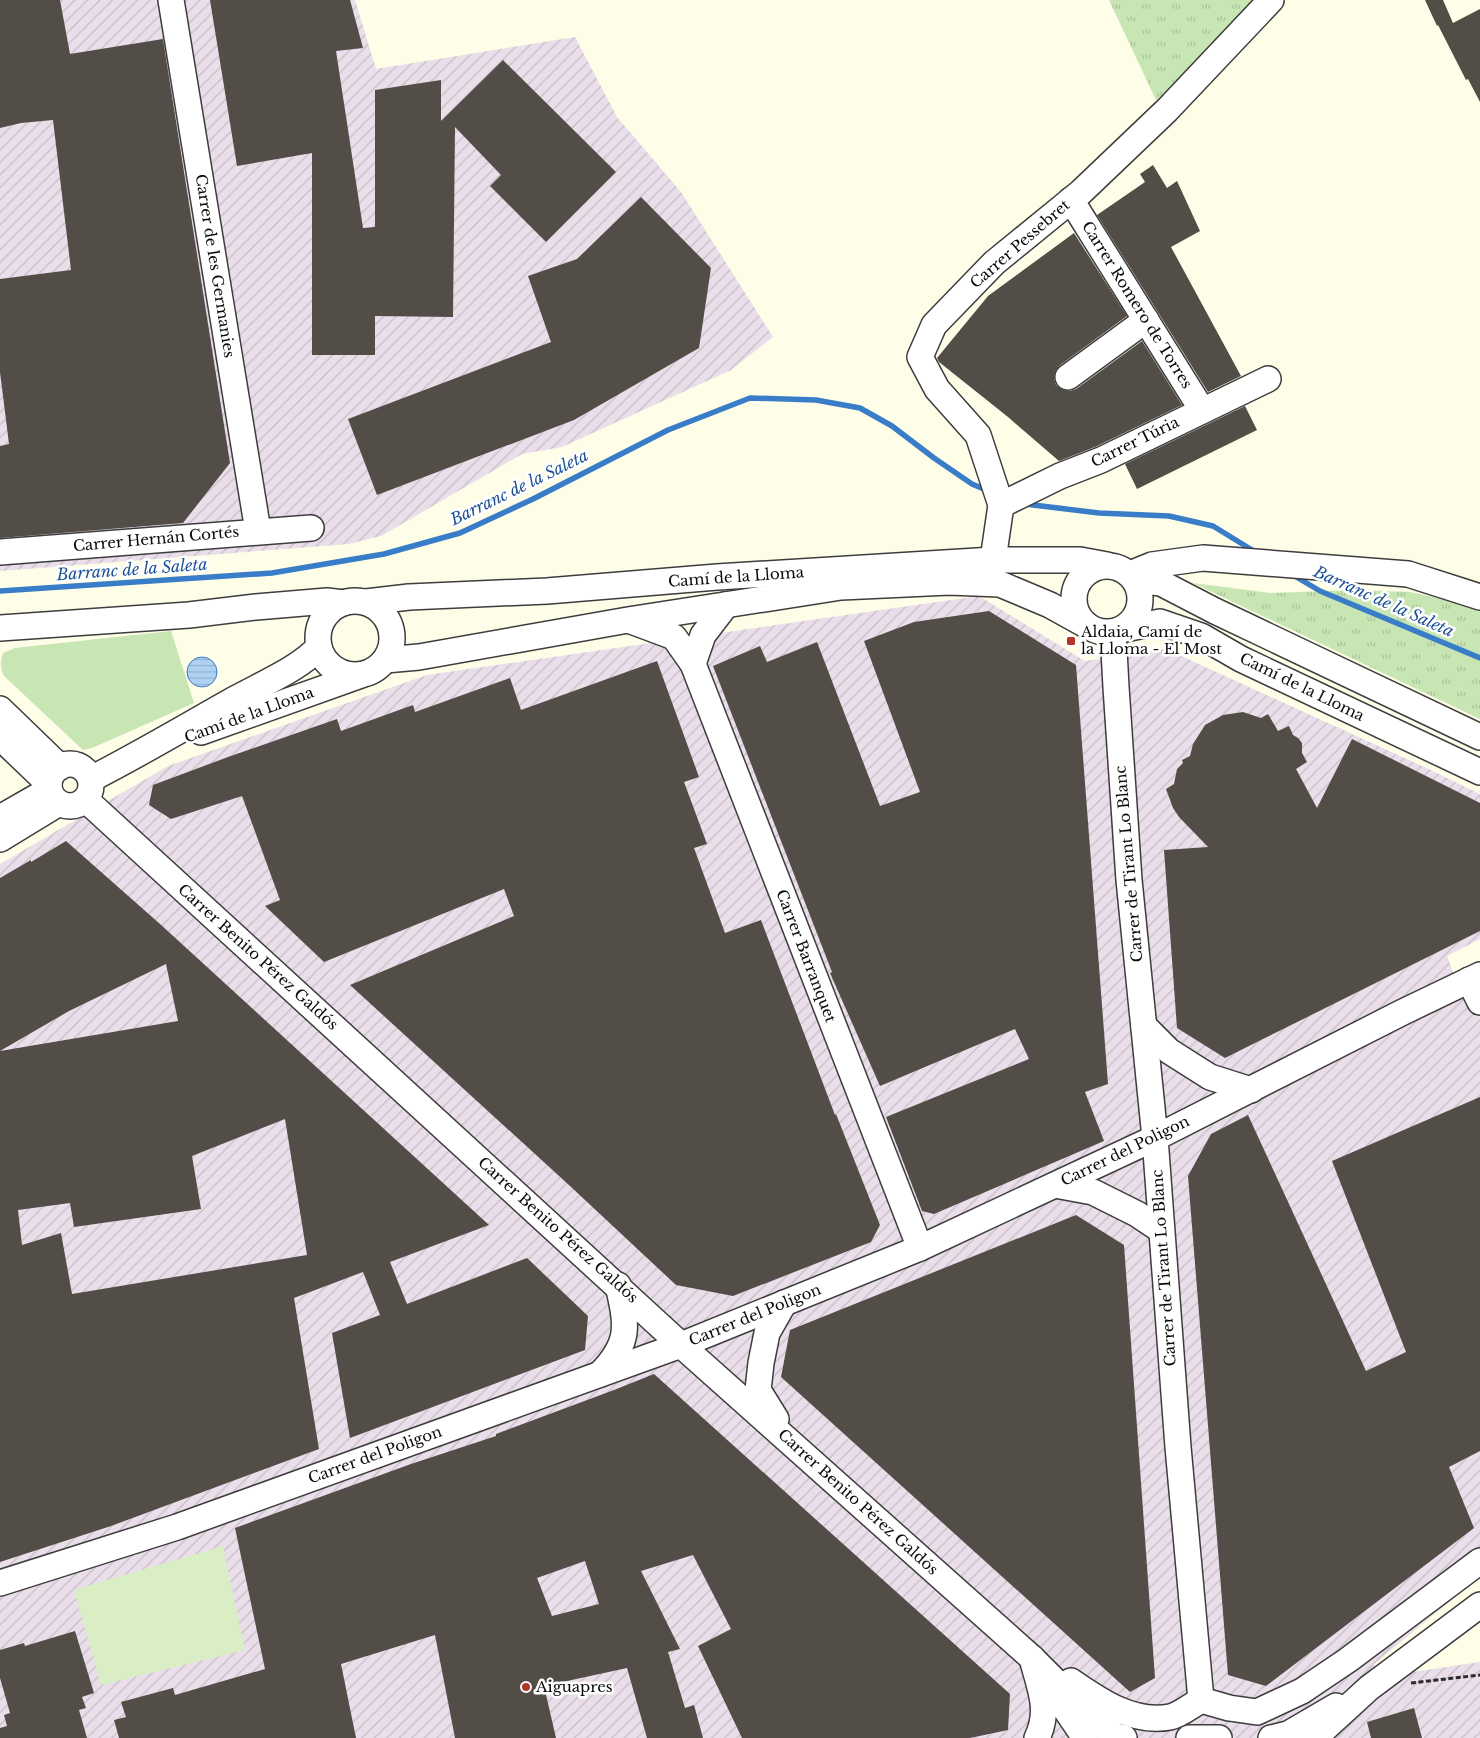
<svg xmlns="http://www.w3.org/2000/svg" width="1480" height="1738" font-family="'Libre Baskerville',serif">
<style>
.industrial{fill:url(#industrial-furrows)}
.grass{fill:url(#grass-tufts)}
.park{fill:#c7e6b4}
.pitch{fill:#daeec5}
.water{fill:url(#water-rules);stroke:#397cc7}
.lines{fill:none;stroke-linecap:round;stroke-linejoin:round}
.stream{stroke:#397cc7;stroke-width:5.5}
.building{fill:#524d47;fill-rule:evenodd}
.minor-casing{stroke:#3d3d3d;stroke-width:28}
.path{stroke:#2c2c2c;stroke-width:3;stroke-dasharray:5 2.5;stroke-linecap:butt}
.minor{stroke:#fff;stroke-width:25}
.poi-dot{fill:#b33429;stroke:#fff;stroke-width:2}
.labels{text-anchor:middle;stroke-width:5;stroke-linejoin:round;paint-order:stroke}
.street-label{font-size:15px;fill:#0a0a0a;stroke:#fff}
.poi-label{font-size:15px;fill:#0a0a0a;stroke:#fff;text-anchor:start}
.water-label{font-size:16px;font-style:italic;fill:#1a4f95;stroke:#fff}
</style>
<defs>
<pattern id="industrial-furrows" width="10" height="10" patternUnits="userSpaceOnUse" patternTransform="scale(1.25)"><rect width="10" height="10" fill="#e9dee9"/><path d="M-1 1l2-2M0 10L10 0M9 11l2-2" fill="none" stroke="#c6bdc6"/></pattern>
<pattern id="grass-tufts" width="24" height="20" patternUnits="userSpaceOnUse" patternTransform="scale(1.25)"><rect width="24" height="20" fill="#c7e6b4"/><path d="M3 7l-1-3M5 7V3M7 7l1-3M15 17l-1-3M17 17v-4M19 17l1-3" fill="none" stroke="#aac499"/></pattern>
<pattern id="water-rules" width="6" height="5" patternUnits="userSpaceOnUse" patternTransform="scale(1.25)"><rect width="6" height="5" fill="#afd1f3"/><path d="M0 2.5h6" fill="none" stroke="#95b2cf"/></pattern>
</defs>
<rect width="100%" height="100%" fill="#fefde7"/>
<g class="industrial">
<polygon points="0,0 355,0 376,69 575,37 617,117 681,192 773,337 731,370 562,447 522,454 381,536 349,544 0,571"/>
<polygon points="979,596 1085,661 1166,649 1433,771 1480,794 1480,939 1447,956 1465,1004 1476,1008 1480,1018 1480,1576 1373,1665 1399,1674 1480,1662 1480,1738 0,1738 0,864 168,766 427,675"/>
</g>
<g class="grass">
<polygon points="1109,0 1260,0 1171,99 1156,100"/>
<polygon points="1193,583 1271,593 1357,590 1410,592 1463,603 1480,609 1480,719"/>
</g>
<path class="park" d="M171 631 194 703 92 748 83 750 4 676C0 668 0 662 3 653L15 648Z"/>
<polygon class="pitch" points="223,1546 245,1650 101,1685 74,1590"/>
<circle class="water" cx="202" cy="672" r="15"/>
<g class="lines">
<g class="stream">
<polyline points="1025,504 1099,513 1169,516 1213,526 1257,553"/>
<polyline points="1293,575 1320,591 1480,658"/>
<polyline points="0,591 272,573 384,554 460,533 533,499 668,430 750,398 816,400 860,408 892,426 934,458 972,484 986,490"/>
</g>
</g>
<g class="building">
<polygon points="0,0 60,0 70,54 163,39 230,463 183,523 0,538 0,446 9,444 0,372 0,279 71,270 53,120 21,123 0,128"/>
<polygon points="210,0 350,0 363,48 336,51 363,228 375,227 375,90 441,80 441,121 503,60 616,172 546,242 490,186 501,175 455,127 453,317 375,316 375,355 312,355 312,153 237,166"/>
<polygon points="1425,0 1443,0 1453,23 1480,9 1480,102 1468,79 1466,80 1438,25 1437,26"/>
<polygon points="1153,165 1167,188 1177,181 1200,231 1171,247 1241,376 1208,392 1097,215 1145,182 1140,174"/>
<polygon points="641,197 711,268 699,348 574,420 377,495 348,419 551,342 528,276 577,259"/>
<polygon points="1074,233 1127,316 1059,366 1055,372 1054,379 1056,385 1063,390 1070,391 1076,389 1142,341 1182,405 1095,447 1059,461 1008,417 939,362 937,358 988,296"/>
<polygon points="1245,406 1257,430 1137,489 1125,464"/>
<polygon points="989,611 1076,665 1108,1084 1085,1092 1104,1141 934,1214 922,1211 886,1117 1029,1059 1015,1029 880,1086 830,973 832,972 713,666 760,646 767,662 817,642 880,806 920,792 864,641 914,622"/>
<polygon points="657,661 699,777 684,782 707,844 694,848 725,933 761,920 835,1115 836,1114 880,1225 871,1242 733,1296 676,1285 570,1186 350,985 514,916 504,889 324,962 265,906 280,900 242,796 171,819 149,805 153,785 228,757 337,719 341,731 413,705 415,712 510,678 521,710"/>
<polygon points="1243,712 1261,718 1268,714 1278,731 1289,726 1293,735 1298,738 1302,743 1302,753 1307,762 1296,769 1317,808 1352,739 1480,803 1480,931 1225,1058 1177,1028 1164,850 1208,847 1179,817 1173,808 1166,789 1174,784 1177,769 1183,763 1182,760 1190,756 1193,744 1205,725 1223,715"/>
<path d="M66 841 160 924 489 1225 390 1262 407 1304 527 1258 588 1316 585 1350 350 1438 332 1333 380 1315 363 1272 294 1298 319 1449 111 1526 0 1562V1051L178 1021 166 964 69 1011 0 1051V878L31 860V862ZM285 1119 307 1255 72 1294 61 1233 22 1245 18 1210 70 1203 74 1227 201 1209 192 1156Z"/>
<polygon points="1480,1097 1480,1451 1449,1467 1474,1528 1266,1686 1228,1675 1188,1176 1211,1134 1248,1115 1366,1371 1406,1352 1332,1161"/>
<polygon points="1076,1215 1124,1245 1155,1678 1130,1692 781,1377 790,1330"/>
<path d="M654 1374 1010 1694 1008 1730 970 1738H742L698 1646 731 1629 693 1555 641 1571 680 1649 668 1652 685 1708 694 1705 703 1738H647L627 1668 544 1686 556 1738H455L435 1635 341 1664 356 1738H119L114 1720 126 1717 121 1702 173 1688 175 1695 265 1669 235 1528 411 1464 496 1436V1434L614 1390ZM585 1561 599 1604 552 1616 537 1578Z"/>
<polygon points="75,1631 94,1693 82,1697 86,1708 79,1710 87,1738 0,1738 0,1728 7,1726 4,1715 10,1713 0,1678 0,1650 24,1643 25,1646"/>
<polygon points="1414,1708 1422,1738 1371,1738 1367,1722"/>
</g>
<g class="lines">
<g class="minor-casing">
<g id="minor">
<polyline points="171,0 258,531"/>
<polyline points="1071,200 1202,410"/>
<polyline points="1068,377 1146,320"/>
<polyline points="1001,505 1060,476 1101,460 1268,379"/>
<polyline points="0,552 311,528"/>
<polyline points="993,560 1001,505 978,435 937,389 920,357 934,325 994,263 1081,192 1167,110 1271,0"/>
<circle cx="1107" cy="599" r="33"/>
<polyline points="1130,574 1152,565 1203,558 1408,574 1480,597"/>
<polyline points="1135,580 1161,583 1215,611 1480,737"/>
<circle cx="355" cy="638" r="37"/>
<polyline points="366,602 409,597 547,591 717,577 993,560 1080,560 1107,565"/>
<polyline points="631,621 674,637 693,664 920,1248"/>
<polyline points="0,628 189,615 256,607 327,601 343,603"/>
<polyline points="1120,630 1160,622 1201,636 1241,659 1480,772"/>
<polyline points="1113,632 1116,687 1129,880 1155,1138 1178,1447 1201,1700"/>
<polyline points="385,660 419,657 628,620 841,587 949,582 1000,584 1050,605 1086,625"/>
<polyline points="693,664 703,635 726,605"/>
<polyline points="0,709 60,767"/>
<polyline points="201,732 361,675"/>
<polyline points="0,737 49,784"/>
<circle cx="70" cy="785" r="21"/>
<path d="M91 779C140 754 187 726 235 699 262 684 299 669 319 647"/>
<polyline points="86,800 681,1345 1032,1658 1094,1720 1116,1736 1124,1738"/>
<polyline points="0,818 40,795"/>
<polyline points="0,839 59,803"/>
<polyline points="1469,980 1480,1002"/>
<polyline points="1144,1026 1169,1051 1210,1077 1251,1090"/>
<polyline points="1055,1185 1093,1192 1137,1214 1161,1230"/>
<path d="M600 1374C631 1343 627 1325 618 1285"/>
<polyline points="776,1419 758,1390 761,1363 767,1333 784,1303"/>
<polyline points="0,1583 177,1527 681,1345 920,1248 1155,1138 1401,1013 1480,975"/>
<path d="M1032 1658C1039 1687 1051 1709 1037 1738"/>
<path d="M1071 1681C1100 1701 1133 1724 1170 1717 1180 1715 1192 1705 1201 1700"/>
<polyline points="1201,1700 1229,1708 1257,1712 1302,1691 1348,1660 1480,1561"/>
<polyline points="1062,1704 1085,1738"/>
<polyline points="1189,1738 1219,1738"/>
<polyline points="1271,1738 1288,1734 1336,1706"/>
<polyline points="1317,1738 1322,1731 1369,1688 1480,1605"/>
</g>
</g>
<polyline class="path" points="1411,1683 1480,1675"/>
<use href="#minor" class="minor"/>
</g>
<g class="poi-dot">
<rect x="1066" y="636" width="10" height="10" rx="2.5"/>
<circle cx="526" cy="1687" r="5"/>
</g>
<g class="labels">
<g class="street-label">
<text transform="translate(1020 244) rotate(-41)" y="5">Carrer Pessebret</text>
<text transform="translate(215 266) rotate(81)" y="5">Carrer de les Germanies</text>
<text transform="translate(1137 305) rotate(58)" y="5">Carrer Romero de Torres</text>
<text transform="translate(1135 442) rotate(-26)" y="5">Carrer Túria</text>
<text transform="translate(156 539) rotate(-5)" y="5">Carrer Hernán Cortés</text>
<text transform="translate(736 577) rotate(-4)" y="5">Camí de la Lloma</text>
<text transform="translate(1302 687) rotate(26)" y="5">Camí de la Lloma</text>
<text transform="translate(249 715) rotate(-20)" y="5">Camí de la Lloma</text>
<text transform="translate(1129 864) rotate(-95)" y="5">Carrer de Tirant Lo Blanc</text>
<text transform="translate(806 956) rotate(69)" y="5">Carrer Barranquet</text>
<text transform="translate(258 957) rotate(42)" y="5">Carrer Benito Pérez Galdós</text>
<text transform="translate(1125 1151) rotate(-26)" y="5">Carrer del Poligon</text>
<text transform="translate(558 1230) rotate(42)" y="5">Carrer Benito Pérez Galdós</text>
<text transform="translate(1164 1268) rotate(-94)" y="5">Carrer de Tirant Lo Blanc</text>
<text transform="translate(755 1315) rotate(-22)" y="5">Carrer del Poligon</text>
<text transform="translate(375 1455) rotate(-20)" y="5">Carrer del Poligon</text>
<text transform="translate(858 1502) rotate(42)" y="5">Carrer Benito Pérez Galdós</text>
</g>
<g class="poi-label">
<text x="1081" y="637">Aldaia, Camí de<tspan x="1081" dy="17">la Lloma - El Most</tspan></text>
<text x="536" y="1692">Aiguapres</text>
</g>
<g class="water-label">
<text transform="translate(519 487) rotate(-26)" y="6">Barranc de la Saleta</text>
<text transform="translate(132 569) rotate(-4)" y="6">Barranc de la Saleta</text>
<text transform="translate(1384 601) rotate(24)" y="6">Barranc de la Saleta</text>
</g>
</g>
</svg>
